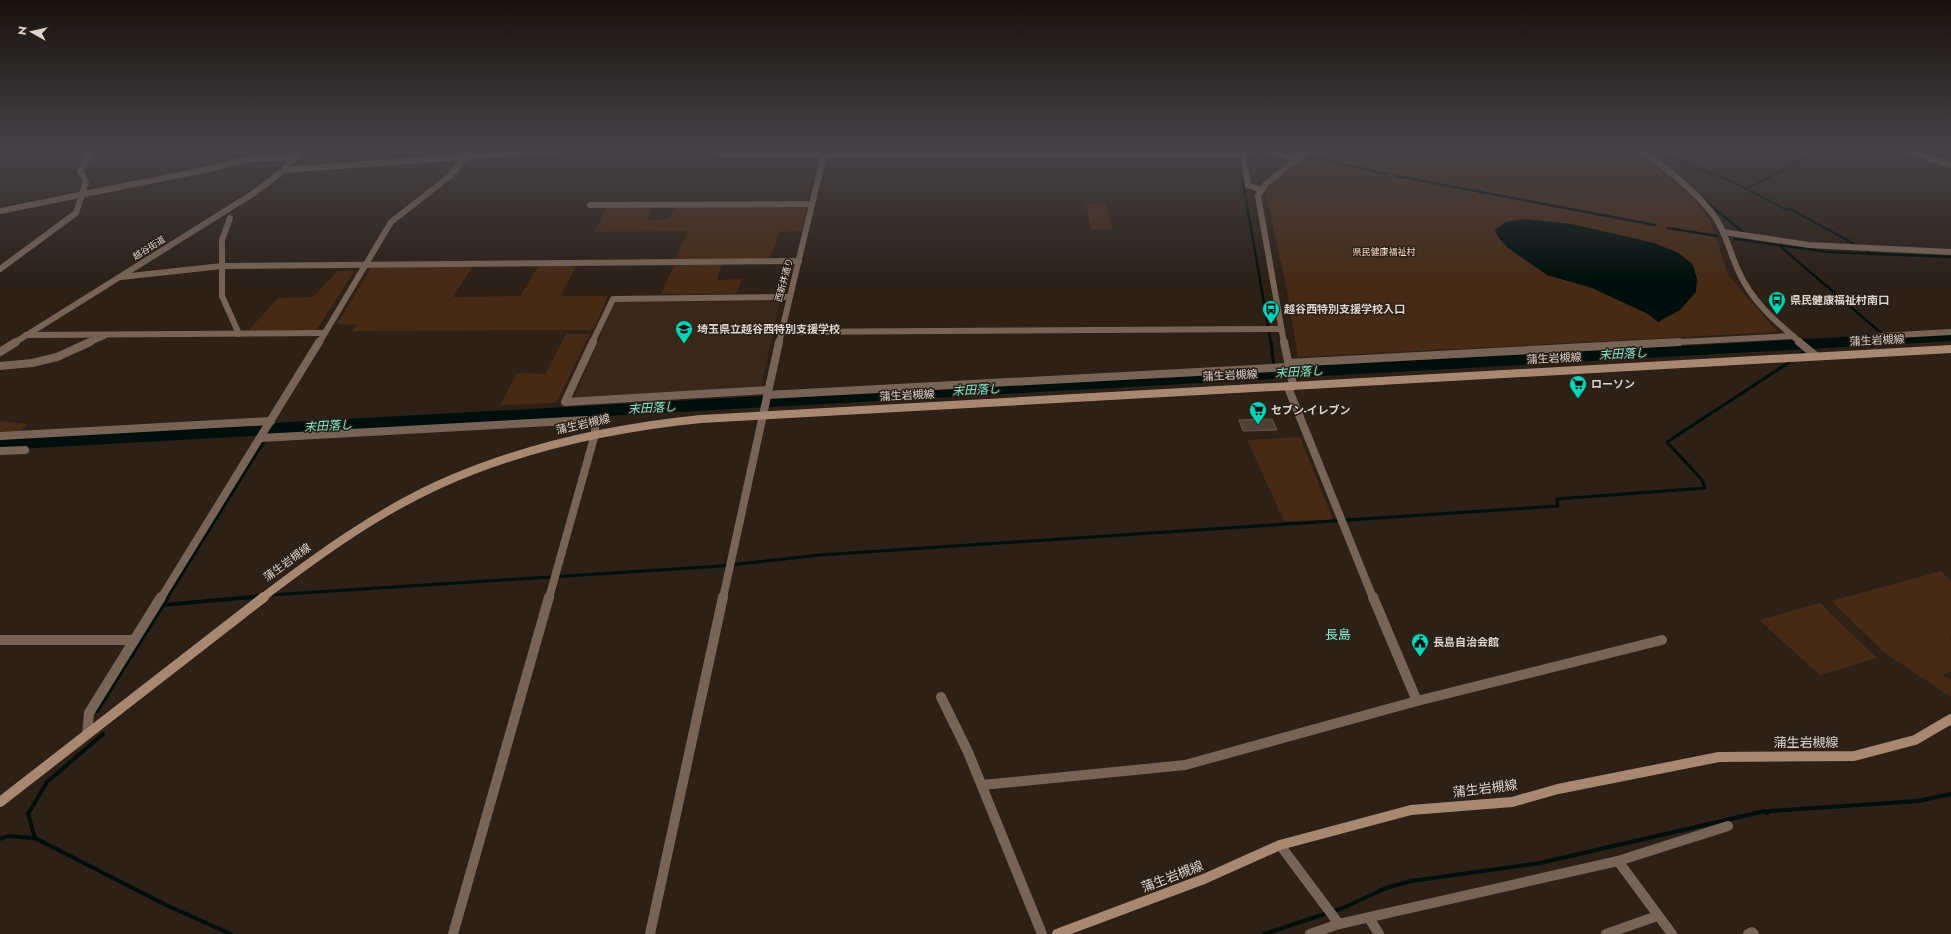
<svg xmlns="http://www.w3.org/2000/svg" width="1951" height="934" font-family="Jost,'Noto Sans JP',sans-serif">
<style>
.built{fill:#39271a}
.green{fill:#472a15}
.water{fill:#000f0b}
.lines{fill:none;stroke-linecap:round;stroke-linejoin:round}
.stream-far2{stroke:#000f0b;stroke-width:2.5}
.stream-far1{stroke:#000f0b;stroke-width:3}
.stream{stroke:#000f0b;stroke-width:4}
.river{fill:#000f0b;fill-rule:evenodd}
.building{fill:#4f4037;stroke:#64554b}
.minor-far2{stroke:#786456;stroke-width:6}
.minor-far1{stroke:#786456;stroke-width:8}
.minor{stroke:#786456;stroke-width:10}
.tertiary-far1{stroke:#786456;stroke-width:6}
.tertiary{stroke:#786456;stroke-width:8}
.secondary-far1{stroke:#a98872;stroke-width:8}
.secondary{stroke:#a98872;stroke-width:10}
.labels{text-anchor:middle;stroke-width:3;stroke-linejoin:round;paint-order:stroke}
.far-street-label{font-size:9px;fill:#ded5cf;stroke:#2c2017}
.far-park-label{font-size:9px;fill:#f5d8c4;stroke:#2c2017}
.poi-label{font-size:11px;font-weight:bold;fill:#ded5cf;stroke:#2c2017;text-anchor:start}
.street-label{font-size:11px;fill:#ded5cf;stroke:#2c2017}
.water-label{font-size:12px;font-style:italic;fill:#7ae5cd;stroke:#2c2017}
.quarter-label{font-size:13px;fill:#86ead3;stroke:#2c2017}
.near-street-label{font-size:13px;fill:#ded5cf;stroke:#2c2017}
</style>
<rect width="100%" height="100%" fill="#2c2017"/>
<polygon class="built" points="780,301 761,387 574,397 615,302"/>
<g class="green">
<polygon points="1315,150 1634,150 1638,152 1698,204 1710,220 1728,275 1778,332 1298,357 1287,291 1266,193 1272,183"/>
<polygon points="1106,203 1112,229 1091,230 1086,204"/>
<polygon points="608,206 653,206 647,220 669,219 675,206 807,206 801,231 779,232 770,259 675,259 688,231 594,232"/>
<polygon points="577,264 560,296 608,296 593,330 352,331 357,325 337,324 371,268 473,266 453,297 520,296 539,265"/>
<polygon points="675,264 722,264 717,280 742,279 736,294 661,294"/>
<polygon points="338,271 354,271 316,331 249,330 278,298 313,297"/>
<polygon points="566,334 590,334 556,403 500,405 517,373 545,374"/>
<polygon points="0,421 28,424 19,433 0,434"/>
<polygon points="1300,437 1333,520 1284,521 1247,440"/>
<polygon points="1941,571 1951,581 1951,637 1949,638 1951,640 1951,671 1942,675 1951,680 1951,697 1885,653 1831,601"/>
<polygon points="1820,603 1877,658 1820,675 1759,620"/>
</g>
<polygon class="water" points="1525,219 1572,224 1654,243 1679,253 1693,265 1697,279 1696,292 1680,310 1658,322 1648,314 1592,288 1547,275 1508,248 1498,237 1495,230 1505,222"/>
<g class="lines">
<g class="stream-far2">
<polyline points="1278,150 1290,153"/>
<polyline points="1650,150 1733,182 1785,209 1792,210 1858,246"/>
<polyline points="1310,157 1387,174"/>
<polyline points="1396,176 1655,225"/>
<polyline points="1242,177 1271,343"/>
<polyline points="1746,189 1822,150"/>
<polyline points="1701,197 1746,235"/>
<polyline points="1668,228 1717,236"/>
<polyline points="1735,239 1828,252 1951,257"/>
<polyline points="1781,247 1888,339"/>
<polyline points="1865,249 1871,254"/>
<polyline points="1818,343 1820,342"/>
</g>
<g class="stream-far1">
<polyline points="1271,342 1275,374"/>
<polyline points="1799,355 1820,342"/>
<polyline points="270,595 721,566 820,555 1558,506 1557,499 1705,488 1702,480 1667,442 1791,361"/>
<polyline points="167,598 271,430"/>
<polyline points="242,598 258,596"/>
</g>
<g class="stream">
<polyline points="163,605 252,597"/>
<polyline points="97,711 168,597"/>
<polyline points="35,838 28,814 47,782 103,734"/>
<polyline points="0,839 8,836 35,838 166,905 231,934"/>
<polyline points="1264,934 1343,908 1386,888 1411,881 1540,863 1765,811 1767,813 1769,811 1918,801 1951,794"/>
</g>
<polygon class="river" points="1951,331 1951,341 0,450 0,438"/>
</g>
<polygon class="building" points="1272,419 1277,430 1243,431 1239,420"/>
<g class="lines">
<g class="minor-far2">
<polyline points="709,150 726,155 1243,154"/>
<polyline points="1251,150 1243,154 1248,185 1260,190"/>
<polyline points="1264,150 1299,160"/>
<polyline points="1288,150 1297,153"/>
<polyline points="1905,150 1951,165"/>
<polyline points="284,170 558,150"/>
<polyline points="590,205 812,204"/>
<polyline points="0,211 204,170 248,159 297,157"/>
<polyline points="230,218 222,240 222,296 239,334"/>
<polyline points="1723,232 1809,245 1951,252"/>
<polyline points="0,269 76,213 86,182 80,171 92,150"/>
<polyline points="121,277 222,266 799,261"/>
<polyline points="781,332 1281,329"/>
<polyline points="26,335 325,333"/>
<polyline points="1880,336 1951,332"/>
<polyline points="88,343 104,336"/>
<polyline points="319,343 391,222 450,176 471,150"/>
<polyline points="592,343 613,299 789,297"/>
<polyline points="1661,343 1793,336"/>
</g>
<g class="minor-far1">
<polyline points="593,342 565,402 768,390"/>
<polyline points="1288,363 1679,342"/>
<polyline points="0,366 32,363 57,357 90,342"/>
<polyline points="1293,385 1289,390 1373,598"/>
<polyline points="767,395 1289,367"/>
<polyline points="0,436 271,421"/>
<polyline points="261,438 587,420 595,424 595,434 549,598"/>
<polyline points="0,451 25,450"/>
<polyline points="161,598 319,342"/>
<polyline points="723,598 763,415"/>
</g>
<g class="minor">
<polyline points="1373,597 1417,701"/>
<polyline points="0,640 134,640"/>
<polyline points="941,697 968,752 1042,934"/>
<polyline points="87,734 89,713 161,597"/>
<polyline points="982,785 1185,765 1417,701 1662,640"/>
<polyline points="1280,845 1339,924 1618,861 1728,826"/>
<polyline points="1618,861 1672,934"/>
<polyline points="1369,918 1379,934"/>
<polyline points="453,934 549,597"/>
<polyline points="650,934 723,597"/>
<polyline points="1310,934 1339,924"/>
<polyline points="1606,934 1657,916"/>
<polyline points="1748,934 1752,932 1754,934"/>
</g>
<g class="tertiary-far1">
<path d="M1641 150C1667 169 1696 191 1715 217 1726 233 1730 253 1738 270 1751 301 1776 322 1801 343"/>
<polyline points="14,343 254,193 284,170 300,150"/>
<polyline points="779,343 825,150"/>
<polyline points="1284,343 1258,196 1266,184 1308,150"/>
</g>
<g class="tertiary">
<polyline points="1284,342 1293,385"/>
<polyline points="1799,342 1816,356"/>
<polyline points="0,352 16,342"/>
<polyline points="763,415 779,342"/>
</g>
<path class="secondary-far1" d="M262 598C317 556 375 514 438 485 522 447 610 428 701 419L1951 349"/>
<g class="secondary">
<polyline points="0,802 264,597"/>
<polyline points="1057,934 1204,879 1280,845 1411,810 1512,802 1558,789 1719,757 1854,756 1915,740 1951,719"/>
</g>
</g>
<linearGradient id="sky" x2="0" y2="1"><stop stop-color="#18120d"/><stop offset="0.53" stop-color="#454247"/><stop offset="1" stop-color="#454247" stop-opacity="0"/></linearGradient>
<rect width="1951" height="281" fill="url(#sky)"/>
<defs>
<g id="bus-pin" transform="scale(0.9)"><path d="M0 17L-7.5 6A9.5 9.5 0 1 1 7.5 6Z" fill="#00d5b7" stroke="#2c2017"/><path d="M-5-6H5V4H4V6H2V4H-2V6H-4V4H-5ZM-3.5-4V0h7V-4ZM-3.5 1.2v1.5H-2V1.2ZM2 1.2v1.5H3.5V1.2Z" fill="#111"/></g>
<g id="school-pin" transform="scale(0.9)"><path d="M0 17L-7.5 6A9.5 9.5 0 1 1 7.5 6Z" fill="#00d5b7" stroke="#2c2017"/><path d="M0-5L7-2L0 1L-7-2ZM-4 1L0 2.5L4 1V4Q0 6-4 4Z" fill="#111"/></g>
<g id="supermarket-pin" transform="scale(0.9)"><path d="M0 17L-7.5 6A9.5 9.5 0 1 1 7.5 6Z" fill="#00d5b7" stroke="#2c2017"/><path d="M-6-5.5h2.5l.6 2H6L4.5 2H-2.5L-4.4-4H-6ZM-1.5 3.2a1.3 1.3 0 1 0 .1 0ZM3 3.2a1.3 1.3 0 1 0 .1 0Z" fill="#111"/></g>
<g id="civic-pin" transform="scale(0.9)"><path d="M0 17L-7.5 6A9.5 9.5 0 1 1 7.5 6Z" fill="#00d5b7" stroke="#2c2017"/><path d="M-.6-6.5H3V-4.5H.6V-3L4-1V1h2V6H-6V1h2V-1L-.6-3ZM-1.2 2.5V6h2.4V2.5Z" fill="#111"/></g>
</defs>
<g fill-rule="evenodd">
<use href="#bus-pin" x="1777" y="300"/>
<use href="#bus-pin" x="1271" y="309"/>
<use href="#school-pin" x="684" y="329"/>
<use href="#supermarket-pin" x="1578" y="384"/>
<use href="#supermarket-pin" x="1258" y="410"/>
<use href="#civic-pin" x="1420" y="642"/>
</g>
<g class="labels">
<g class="far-street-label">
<text transform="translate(149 248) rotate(-32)" y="3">越谷街道</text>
<text transform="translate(784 280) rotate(-75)" y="3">西新井通り</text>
</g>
<g class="far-park-label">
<text x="1384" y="255">県民健康福祉村</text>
</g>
<g class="poi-label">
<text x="1790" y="304">県民健康福祉村南口</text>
<text x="1284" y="313">越谷西特別支援学校入口</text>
<text x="697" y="333">埼玉県立越谷西特別支援学校</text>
<text x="1591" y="388">ローソン</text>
<text x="1271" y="414">セブン-イレブン</text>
<text x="1433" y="646">長島自治会館</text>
</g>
<g class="street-label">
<text transform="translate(1877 340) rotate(-3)" y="4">蒲生岩槻線</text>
<text transform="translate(1554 358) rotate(-3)" y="4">蒲生岩槻線</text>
<text transform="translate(1230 375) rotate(-3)" y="4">蒲生岩槻線</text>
<text transform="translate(907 395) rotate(-3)" y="4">蒲生岩槻線</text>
<text transform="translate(583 424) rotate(-13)" y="4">蒲生岩槻線</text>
<text transform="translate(287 562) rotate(-36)" y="4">蒲生岩槻線</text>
</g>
<g class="water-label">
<text transform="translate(1623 354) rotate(-3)" y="4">末田落し</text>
<text transform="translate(1299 372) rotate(-3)" y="4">末田落し</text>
<text transform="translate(976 390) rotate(-3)" y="4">末田落し</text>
<text transform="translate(652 408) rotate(-3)" y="4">末田落し</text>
<text transform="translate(328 426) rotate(-3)" y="4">末田落し</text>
</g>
<g class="quarter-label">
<text x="1338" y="639">長島</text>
</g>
<g class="near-street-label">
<text x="1806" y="747">蒲生岩槻線</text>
<text transform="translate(1485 788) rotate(-7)" y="5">蒲生岩槻線</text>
<text transform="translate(1172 876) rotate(-21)" y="5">蒲生岩槻線</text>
</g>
</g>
<g transform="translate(32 32) rotate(278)" stroke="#2c2017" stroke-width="3" paint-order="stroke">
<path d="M0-3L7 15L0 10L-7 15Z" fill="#ded5cf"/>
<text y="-6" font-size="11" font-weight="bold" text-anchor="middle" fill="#ded5cf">N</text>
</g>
</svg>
